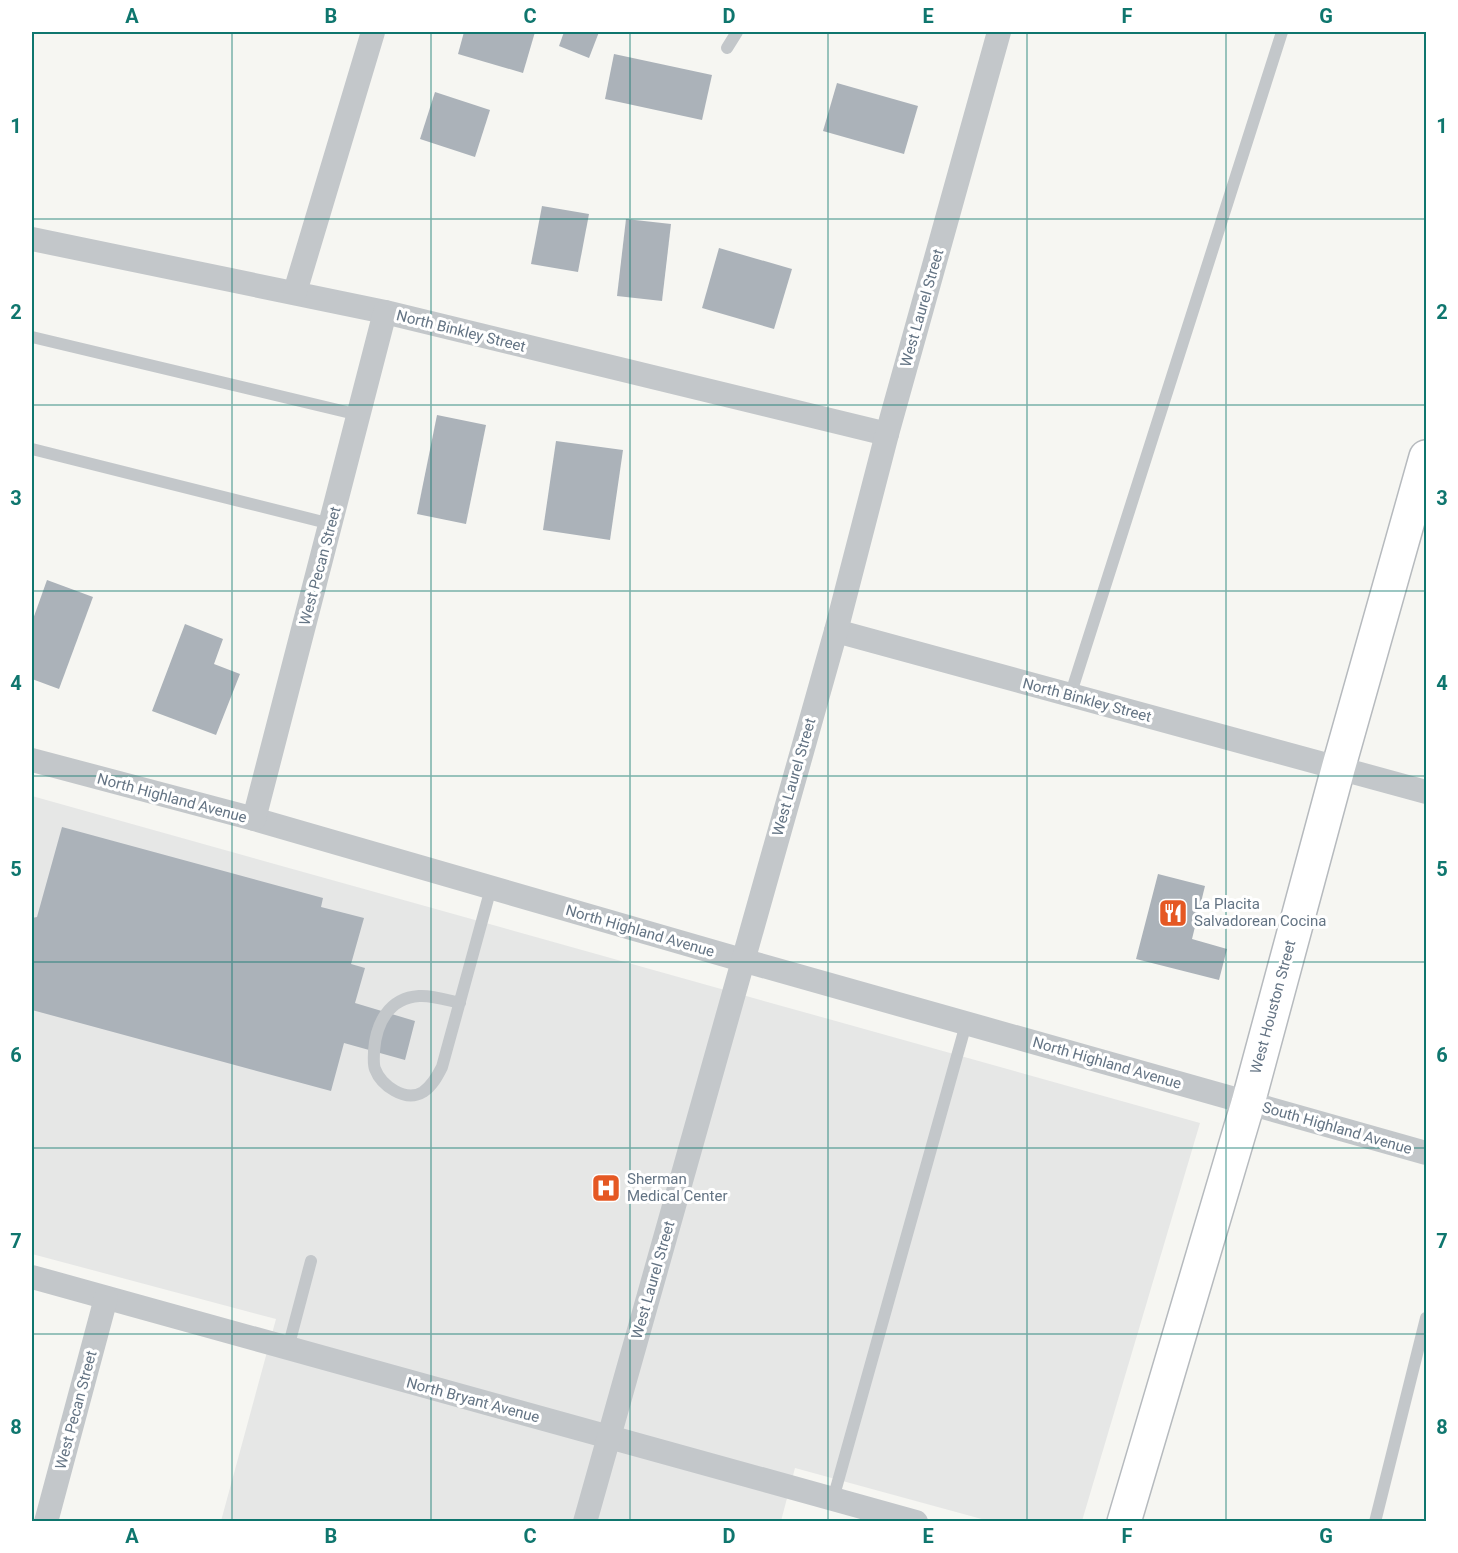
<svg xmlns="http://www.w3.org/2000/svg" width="1458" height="1553" font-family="Roboto,sans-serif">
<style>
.built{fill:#e6e7e6}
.building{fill:#abb2b9}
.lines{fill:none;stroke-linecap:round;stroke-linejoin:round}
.primary-casing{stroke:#b6babe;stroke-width:36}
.lane{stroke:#c3c7ca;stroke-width:12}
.street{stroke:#c3c7ca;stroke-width:24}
.primary{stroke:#fff;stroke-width:33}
.grid{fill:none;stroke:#0f766e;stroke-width:1.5;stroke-opacity:0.55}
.labels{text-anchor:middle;stroke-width:6;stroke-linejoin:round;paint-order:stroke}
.street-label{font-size:15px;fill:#647484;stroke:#fff}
.poi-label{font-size:15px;fill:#647484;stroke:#fff;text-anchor:start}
.neatline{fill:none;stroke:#0f766e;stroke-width:2}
.grid-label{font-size:20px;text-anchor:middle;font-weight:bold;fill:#0f766e}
</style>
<rect width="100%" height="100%" fill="#f6f6f2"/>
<polygon class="built" points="32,796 1200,1123 1082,1521 989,1521 795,1468 781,1521 221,1521 276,1319 32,1254"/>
<g class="building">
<polygon points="464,32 535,32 523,73 458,54"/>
<polygon points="564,32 599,32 589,58 559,46"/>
<polygon points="614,54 712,75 702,120 605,99"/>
<polygon points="837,83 918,106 904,154 823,131"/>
<polygon points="435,92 490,110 475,157 420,139"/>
<polygon points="542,206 589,214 578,272 531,264"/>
<polygon points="626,219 671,224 662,301 617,296"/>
<polygon points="719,248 792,269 774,329 702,308"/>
<polygon points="437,415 486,425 466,524 417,514"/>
<polygon points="556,441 623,450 610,540 543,530"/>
<polygon points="47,580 93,597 59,689 32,679 32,622"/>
<polygon points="185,624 223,639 214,664 240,674 216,735 152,711"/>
<polygon points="62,827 323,898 321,907 364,918 351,964 365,968 355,1003 415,1021 405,1060 344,1043 331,1091 32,1010 32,918 37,917"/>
<polygon points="1158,874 1205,886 1192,939 1227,949 1219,980 1136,959"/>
</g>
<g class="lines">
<g class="primary-casing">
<polyline id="primary" points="1124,1522 1248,1103 1338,769 1426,457"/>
</g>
<g class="lane">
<polyline points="727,48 737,32"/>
<polyline points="32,337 359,415"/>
<polyline points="32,449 331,524"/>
<polyline points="1070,696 1282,32"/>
<path d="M460 1003C447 1000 431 995 419 996 389 998 376 1023 374 1051 374 1056 373 1064 375 1069 381 1085 405 1103 423 1092 432 1086 437 1077 442 1067L491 888"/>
<polyline points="288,1348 311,1261"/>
<polyline points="833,1499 966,1024"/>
<polyline points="1375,1522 1426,1318"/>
</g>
<g class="street">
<polyline points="32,239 385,312 887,434"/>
<polyline points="295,292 373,32"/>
<polyline points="836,631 1426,792"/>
<polyline points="32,760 254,819 742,960 1426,1153"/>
<polyline points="254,819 385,312"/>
<polyline points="32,1277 916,1522"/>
<polyline points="46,1522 106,1298"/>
<polyline points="585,1522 836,631 887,434 999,32"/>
</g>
<use href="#primary" class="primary"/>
</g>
<path class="grid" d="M232 32V1522M431 32V1522M630 32V1522M828 32V1522M1027 32V1522M1226 32V1522M32 219H1426M32 405H1426M32 591H1426M32 776H1426M32 962H1426M32 1148H1426M32 1334H1426"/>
<defs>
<g id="restaurant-square" transform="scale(1.5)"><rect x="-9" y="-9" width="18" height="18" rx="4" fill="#e55823" stroke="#fff"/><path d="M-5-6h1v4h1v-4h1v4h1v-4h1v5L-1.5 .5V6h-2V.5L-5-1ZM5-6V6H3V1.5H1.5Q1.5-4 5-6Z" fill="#fff"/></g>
<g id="hospital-square" transform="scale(1.5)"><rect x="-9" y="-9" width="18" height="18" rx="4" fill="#e55823" stroke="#fff"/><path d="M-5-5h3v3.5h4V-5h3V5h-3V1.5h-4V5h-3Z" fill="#fff"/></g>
</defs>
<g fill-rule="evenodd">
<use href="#restaurant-square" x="1173" y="913"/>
<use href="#hospital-square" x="606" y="1188"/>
</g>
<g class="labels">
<g class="street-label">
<text transform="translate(922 308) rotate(-74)" y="5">West Laurel Street</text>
<text transform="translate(461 331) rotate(14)" y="5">North Binkley Street</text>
<text transform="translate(320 566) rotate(-75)" y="5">West Pecan Street</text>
<text transform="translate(1087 700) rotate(15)" y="5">North Binkley Street</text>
<text transform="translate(794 777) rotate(-74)" y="5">West Laurel Street</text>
<text transform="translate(172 798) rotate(15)" y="5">North Highland Avenue</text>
<text transform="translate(640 931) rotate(16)" y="5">North Highland Avenue</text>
<text transform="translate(1273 1007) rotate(-75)" y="5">West Houston Street</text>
<text transform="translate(1107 1063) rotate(16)" y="5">North Highland Avenue</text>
<text transform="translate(1337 1128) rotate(16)" y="5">South Highland Avenue</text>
<text transform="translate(653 1280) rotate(-74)" y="5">West Laurel Street</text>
<text transform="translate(473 1400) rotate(15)" y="5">North Bryant Avenue</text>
<text transform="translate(76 1410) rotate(-75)" y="5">West Pecan Street</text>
</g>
<g class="poi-label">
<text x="1194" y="909">La Placita<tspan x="1194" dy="17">Salvadorean Cocina</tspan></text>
<text x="627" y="1184">Sherman<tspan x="627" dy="17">Medical Center</tspan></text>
</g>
</g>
<rect width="1458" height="1553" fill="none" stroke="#ffffff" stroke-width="66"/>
<rect x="33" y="33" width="1392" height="1487" class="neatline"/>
<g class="grid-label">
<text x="132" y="23">A</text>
<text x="331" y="23">B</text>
<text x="530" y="23">C</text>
<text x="729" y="23">D</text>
<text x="928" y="23">E</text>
<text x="1127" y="23">F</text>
<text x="1326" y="23">G</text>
<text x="16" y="133">1</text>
<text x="1442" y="133">1</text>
<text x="16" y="319">2</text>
<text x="1442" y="319">2</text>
<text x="16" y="505">3</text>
<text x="1442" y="505">3</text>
<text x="16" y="690">4</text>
<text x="1442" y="690">4</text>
<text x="16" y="876">5</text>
<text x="1442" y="876">5</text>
<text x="16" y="1062">6</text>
<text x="1442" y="1062">6</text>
<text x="16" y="1248">7</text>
<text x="1442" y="1248">7</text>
<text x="16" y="1434">8</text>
<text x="1442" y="1434">8</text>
<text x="132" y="1543">A</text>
<text x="331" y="1543">B</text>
<text x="530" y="1543">C</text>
<text x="729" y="1543">D</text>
<text x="928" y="1543">E</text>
<text x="1127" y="1543">F</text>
<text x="1326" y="1543">G</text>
</g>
</svg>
